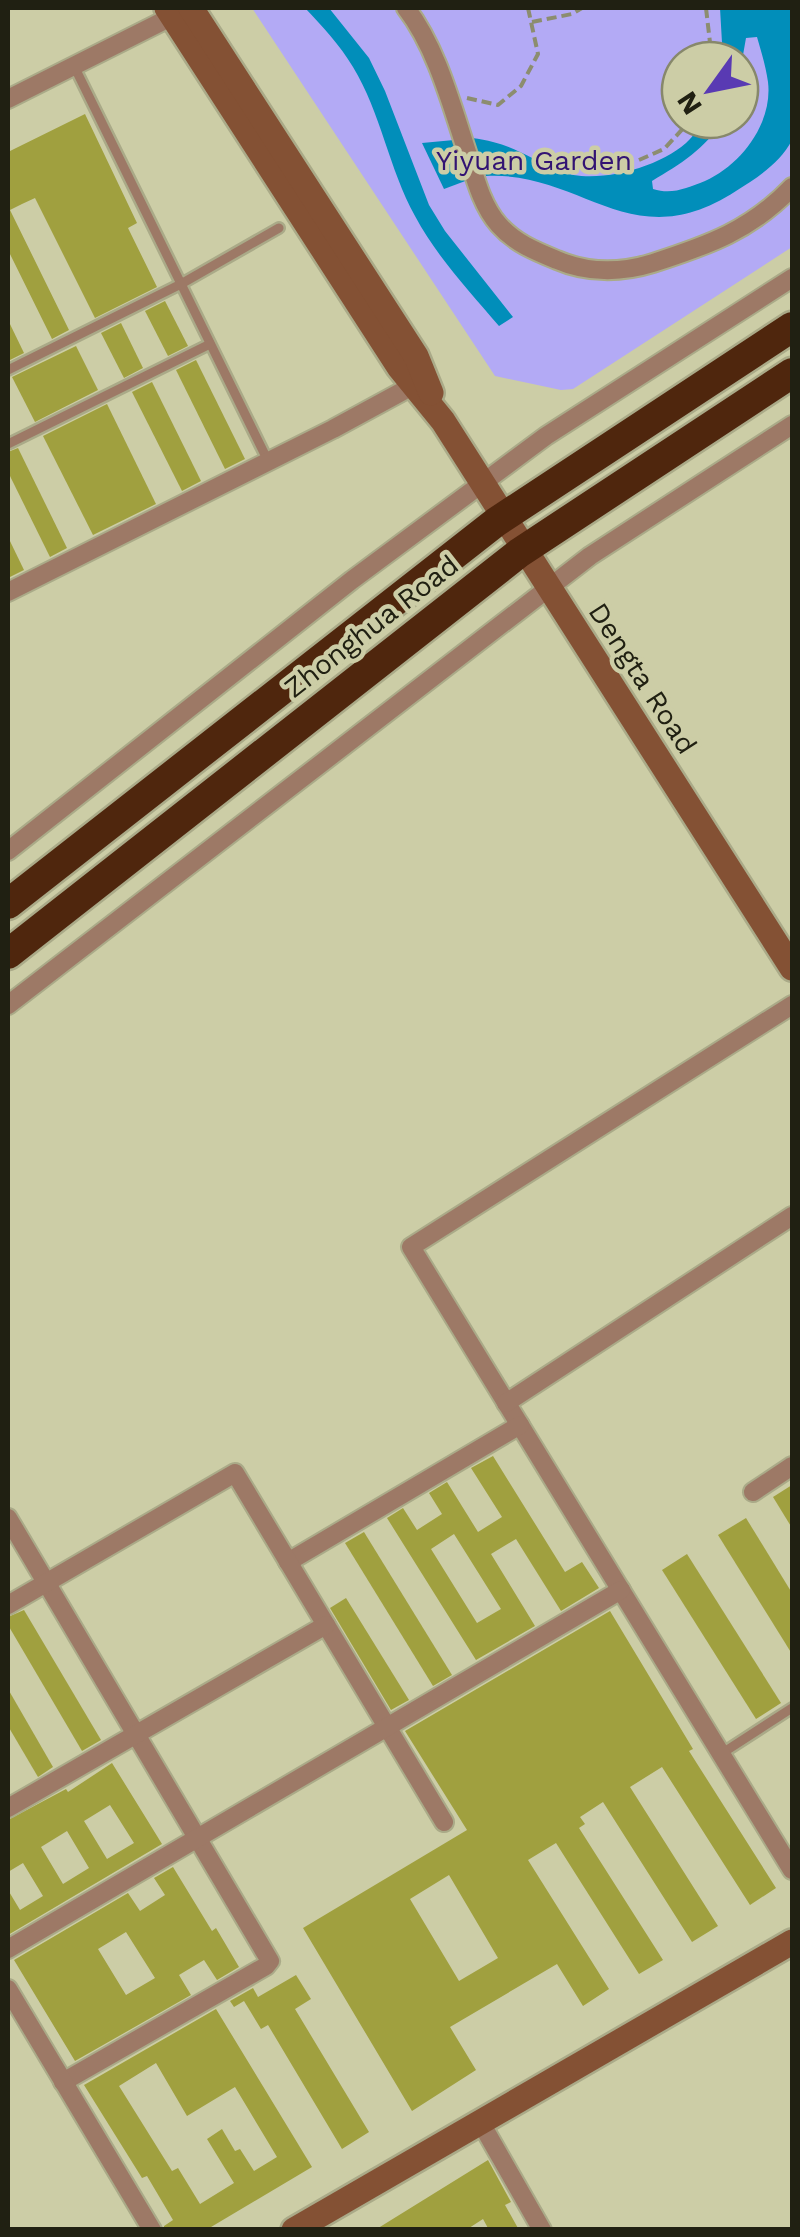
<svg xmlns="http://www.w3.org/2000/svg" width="800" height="2237" font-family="'Work Sans',sans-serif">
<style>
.green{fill:#b3aaf5;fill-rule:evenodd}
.water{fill:#018eba}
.building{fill:#a0a03f;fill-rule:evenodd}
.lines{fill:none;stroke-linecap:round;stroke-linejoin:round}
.lane-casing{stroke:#aa8;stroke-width:14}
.street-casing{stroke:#aa8;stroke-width:22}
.secondary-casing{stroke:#aa8;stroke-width:30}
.highway-casing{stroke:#aa8;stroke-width:35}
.path{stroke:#8c8d6f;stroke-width:4;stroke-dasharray:10 5;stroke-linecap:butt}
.lane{stroke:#9d7966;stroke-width:9}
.street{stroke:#9d7966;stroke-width:18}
.secondary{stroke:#845134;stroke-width:25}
.highway{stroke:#4f260d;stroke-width:30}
.labels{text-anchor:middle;stroke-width:9;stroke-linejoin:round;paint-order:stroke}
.park-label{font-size:28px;fill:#321373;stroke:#cccda6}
.street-label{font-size:28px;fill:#202012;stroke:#cccda6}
</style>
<rect width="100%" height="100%" fill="#cccda6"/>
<path class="green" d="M252 8H792V247L573 389 561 390 495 376ZM680 60H740V120H680Z"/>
<g class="water">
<path d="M305 8H329L369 58 385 91 429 205 445 231 513 317 499 326C469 291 437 257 415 216 389 169 381 113 353 67 340 45 322 26 305 8Z"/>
<path d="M720 8H792V140C780 163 757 178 736 191 632 259 583 171 486 176L472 138C511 143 525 156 559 171 595 186 664 167 690 139 695 134 699 126 703 120H722C706 149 680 164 652 181L653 189C672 195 687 188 705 181 741 165 773 123 768 82 766 67 761 51 757 37L746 38 740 72V60H723Z"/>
<polygon points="454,140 468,180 444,189 422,143"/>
</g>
<g class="building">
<polygon points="85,114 137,223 128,228 157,287 95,318 35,198 22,204 10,210 69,330 52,339 8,250 8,152"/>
<polygon points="165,301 188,346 168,356 145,311"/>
<polygon points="8,320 24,353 8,361"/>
<polygon points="121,323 143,368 124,378 101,333"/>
<polygon points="76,346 98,390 35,422 12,377"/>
<polygon points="196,360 245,459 225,469 176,370"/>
<polygon points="152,382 201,481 182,491 132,392"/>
<polygon points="107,404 156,504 93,535 43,436"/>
<polygon points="18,448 67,548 50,557 8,472 8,452"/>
<polygon points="8,537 24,570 8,578"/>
<path d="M493 1456 565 1572 582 1562 599 1588 561 1611 516 1539 491 1554 535 1626 476 1660 387 1518 403 1508 417 1530 442 1514 429 1493 447 1482 478 1532 502 1517 471 1468ZM454 1534 501 1609 477 1623 431 1549Z"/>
<polygon points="792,1485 792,1528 773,1497"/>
<polygon points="746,1518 792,1593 792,1654 718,1535"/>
<polygon points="364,1532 452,1675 433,1686 345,1543"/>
<polygon points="687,1554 781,1703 756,1719 662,1570"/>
<polygon points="346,1598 409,1700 391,1710 330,1608"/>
<polygon points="24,1610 101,1740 82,1751 8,1625 8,1617"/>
<path d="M610 1611 693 1749 689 1751 776 1888 750 1905 662 1767 630 1787 718 1926 692 1942 603 1802 580 1817 585 1824 579 1828 663 1960 639 1974 556 1843 528 1860 609 1989 583 2006 557 1964 450 2027 476 2070 412 2111 303 1928 467 1830 405 1731ZM449 1875 498 1958 459 1981 410 1899Z"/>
<polygon points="8,1689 53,1767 38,1777 8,1726"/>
<path d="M112 1763 162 1844 8 1935V1890L20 1910 43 1896 23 1863 8 1872V1820L66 1789 68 1792ZM110 1805 134 1843 107 1859 84 1821ZM67 1831 89 1868 63 1884 41 1847Z"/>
<path d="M173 1867 212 1931 216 1928 239 1967 217 1980 204 1960 179 1975 191 1995 75 2061 14 1960 128 1893 140 1911 165 1895 154 1878ZM126 1932 155 1978 126 1995 98 1949Z"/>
<polygon points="296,1975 311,1999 295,2009 369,2132 342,2149 268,2025 261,2029 244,2001 234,2007 230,2001 253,1988 258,1997"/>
<path d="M216 2009 312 2167 206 2230H164V2226L173 2220 147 2176 142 2178 84 2085ZM156 2063 187 2116 235 2087 277 2157 254 2171 240 2149 235 2151 222 2129 207 2139 234 2183 200 2204 178 2168 172 2171 119 2086Z"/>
<polygon points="488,2160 511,2202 505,2205 519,2230 489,2230 483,2219 466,2230 375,2230"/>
</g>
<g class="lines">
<g class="lane-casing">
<g id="lane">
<polyline points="74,66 268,461"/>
<polyline points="8,370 181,284 279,228"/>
<polyline points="8,444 210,344"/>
<polyline points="721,1754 792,1708"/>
</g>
</g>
<g class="street-casing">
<g id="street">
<path d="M406 8C437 48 452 107 468 155 475 178 482 206 499 225 515 243 535 251 557 260 587 273 621 273 653 263 709 245 751 230 792 187"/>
<polyline points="8,99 173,16"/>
<polyline points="8,592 333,429 414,385"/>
<polyline points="8,851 352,580 546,436 792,278"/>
<polyline points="8,1005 590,556 792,425"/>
<polyline points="792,1005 411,1247 792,1870"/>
<polyline points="506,1403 792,1216"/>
<polyline points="753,1492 792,1466"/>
<polyline points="8,1518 270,1961 266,1966 63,2082"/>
<polyline points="288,1562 520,1425"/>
<polyline points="8,1605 235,1473 444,1822"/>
<polyline points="8,1808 326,1625"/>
<polyline points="8,1949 621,1590"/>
<polyline points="8,1989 152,2230"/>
<polyline points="481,2123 542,2230"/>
</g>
</g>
<g class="secondary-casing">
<g id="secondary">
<polyline points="167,8 399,367 443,421 792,968"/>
<polyline points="191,8 416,356 431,393"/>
<polyline points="294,2230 792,1942"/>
</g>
</g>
<g class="highway-casing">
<g id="highway">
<polyline points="8,904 496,522 792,327"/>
<polyline points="8,954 519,553 792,373"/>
</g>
</g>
<g class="path">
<polyline points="706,8 712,60"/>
<polyline points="532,22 572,14 582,8"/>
<polyline points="467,98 498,105 521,86 538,54 528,8"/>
<polyline points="639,160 664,149 691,120"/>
</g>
<use href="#lane" class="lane"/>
<use href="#street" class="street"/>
<use href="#secondary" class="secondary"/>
<use href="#highway" class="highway"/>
</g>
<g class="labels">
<g class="park-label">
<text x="534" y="170">Yiyuan Garden</text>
</g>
<g class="street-label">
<text transform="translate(371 626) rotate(-38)" y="10">Zhonghua Road</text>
<text transform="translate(643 678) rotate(57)" y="10">Dengta Road</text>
</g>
</g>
<rect width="800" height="2237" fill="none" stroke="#202012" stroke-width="20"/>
<g transform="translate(710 90) rotate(237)"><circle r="48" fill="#cccda6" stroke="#87886b" stroke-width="2.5"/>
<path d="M0-8L18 38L0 25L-18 38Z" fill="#593ab3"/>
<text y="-15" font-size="28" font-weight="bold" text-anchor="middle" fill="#202012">N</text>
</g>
</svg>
